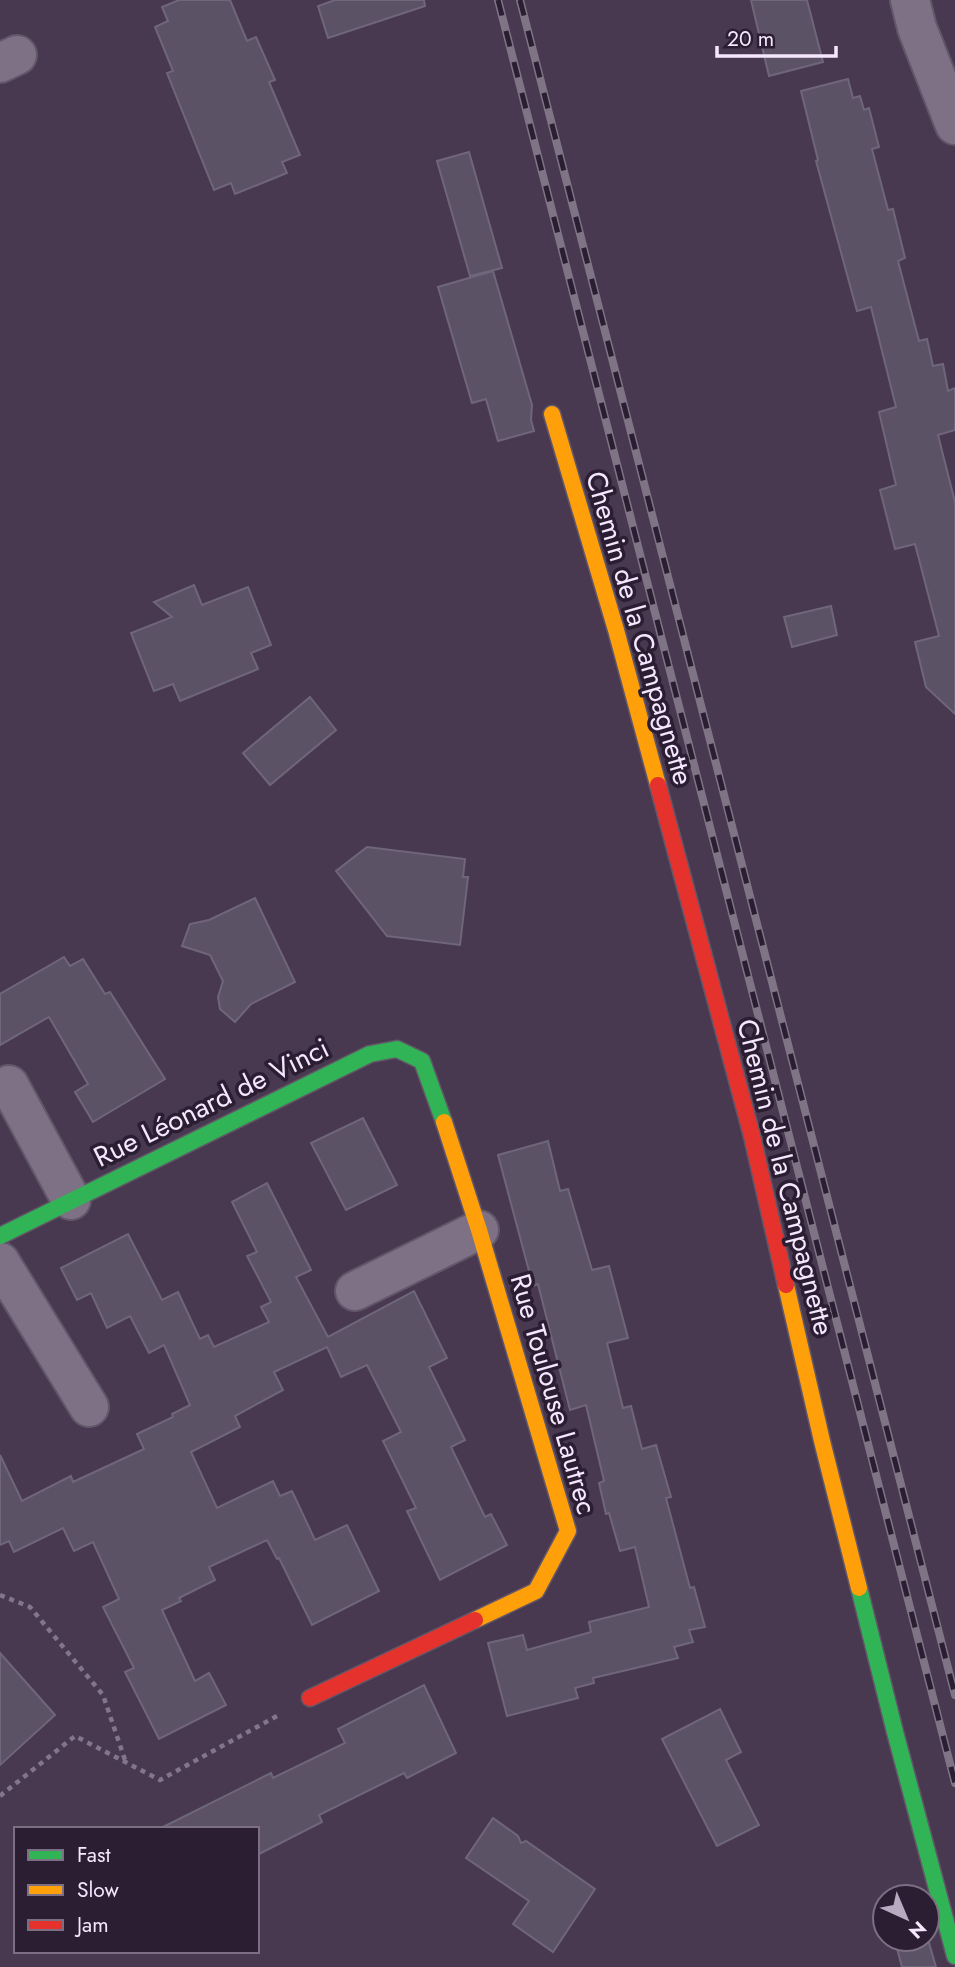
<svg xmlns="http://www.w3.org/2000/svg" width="955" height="1967" font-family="Jost,sans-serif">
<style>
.building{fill:#5b5266;stroke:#6f667b;stroke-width:2}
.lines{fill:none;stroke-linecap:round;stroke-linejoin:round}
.street-casing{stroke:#625669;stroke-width:42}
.fast-casing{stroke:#625669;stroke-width:19}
.slow-casing{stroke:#625669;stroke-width:19}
.jam-casing{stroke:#625669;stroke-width:19}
.path{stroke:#827788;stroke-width:4.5;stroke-dasharray:5 5;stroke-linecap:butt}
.street{stroke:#7e7185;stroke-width:38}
.fast{stroke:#30b455;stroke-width:16}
.slow{stroke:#ff9f0a;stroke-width:16}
.jam{stroke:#e5322d;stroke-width:16}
.rail-casing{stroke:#7f7486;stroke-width:8}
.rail{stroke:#2b1e32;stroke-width:5;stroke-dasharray:16;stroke-linecap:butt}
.labels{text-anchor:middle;stroke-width:7;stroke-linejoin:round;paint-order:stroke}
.street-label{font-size:28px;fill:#f5e7fd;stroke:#2b1e32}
</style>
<rect width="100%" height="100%" fill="#483951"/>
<g class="building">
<polygon points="179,0 230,0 247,41 256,37 275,80 269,82 300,155 282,162 287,173 235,194 231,183 214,190 167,73 173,71 155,27 168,21 162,7"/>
<polygon points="335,0 424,0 425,6 328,38 318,6"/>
<polygon points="751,0 807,0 823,62 769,76"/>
<polygon points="848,79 853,98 860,96 864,110 869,108 879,147 872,149 888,210 893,209 905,258 898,261 919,341 927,339 933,366 943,364 948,391 955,388 955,430 938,435 955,502 955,714 926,687 915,642 939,636 915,544 895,549 880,490 896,485 879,412 896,407 871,307 857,311 816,161 818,160 801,91"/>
<polygon points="469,152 502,268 470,276 437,161"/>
<polygon points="493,271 532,405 531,420 534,431 498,441 486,399 472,403 438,287"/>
<polygon points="194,585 202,605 248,587 271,645 251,653 258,669 180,701 173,684 154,691 131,633 172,617 154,602"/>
<polygon points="831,606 837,635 792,647 784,617"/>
<polygon points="310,697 336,730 270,785 243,753"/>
<polygon points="367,847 465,859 463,877 468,877 460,945 387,936 336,871"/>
<polygon points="255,898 295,982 251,1004 235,1022 220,1009 218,997 223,981 210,955 182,946 190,924 209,920"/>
<polygon points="64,957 70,966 83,959 105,994 110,992 165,1079 93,1122 75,1092 88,1084 49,1017 0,1045 0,994"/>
<polygon points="363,1118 397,1185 346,1210 311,1143"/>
<polygon points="548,1141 560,1191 568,1189 592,1270 609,1266 628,1338 607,1343 623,1408 631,1406 642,1449 656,1445 671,1497 666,1498 690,1588 694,1587 705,1627 689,1630 693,1642 674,1647 678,1658 593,1678 594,1683 575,1688 578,1698 507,1716 488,1643 523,1635 527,1650 591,1632 589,1622 649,1607 635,1547 620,1551 609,1513 606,1514 599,1483 604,1481 586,1405 570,1410 538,1284 533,1286 498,1155"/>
<polygon points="267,1183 311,1270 296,1277 328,1337 414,1291 447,1358 429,1367 465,1440 451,1447 485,1517 491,1514 507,1545 440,1580 407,1511 416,1508 383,1441 401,1432 367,1365 341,1377 327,1347 274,1372 283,1390 235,1416 240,1427 191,1452 217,1508 273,1481 280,1496 292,1491 315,1540 347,1525 379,1591 312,1625 279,1558 277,1559 267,1540 209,1567 215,1580 179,1598 181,1601 162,1610 195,1681 209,1673 226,1705 159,1739 125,1672 134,1668 103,1607 119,1599 93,1542 74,1551 63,1528 14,1552 9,1541 0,1545 0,1455 22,1501 71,1476 73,1482 144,1449 137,1434 173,1417 172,1414 190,1405 164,1345 149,1353 130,1316 107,1328 91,1293 77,1300 61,1268 128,1234 162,1300 178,1292 200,1339 208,1335 214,1347 269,1322 261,1307 271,1302 247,1256 257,1252 232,1202"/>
<polygon points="0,1653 55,1715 0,1765"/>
<polygon points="424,1685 456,1753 407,1778 404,1773 319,1815 322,1822 257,1855 257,1829 159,1829 271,1773 273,1778 345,1743 338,1729"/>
<polygon points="720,1709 741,1752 726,1760 759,1825 717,1846 662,1739"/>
<polygon points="493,1818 518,1836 521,1843 526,1841 595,1889 553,1952 513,1924 529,1901 466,1858"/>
<polygon points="927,1936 936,1967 902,1967 895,1941 903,1939 927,1939"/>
</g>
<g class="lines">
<g class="street-casing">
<g id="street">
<polyline points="910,0 917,28 955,125"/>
<polyline points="0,63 17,55"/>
<polyline points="9,1085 71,1200"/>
<polyline points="0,1262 89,1407"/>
<polyline points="355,1291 479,1230"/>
</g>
</g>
<g class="fast-casing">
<g id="fast">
<polyline points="0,1236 370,1054 397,1049 422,1061 444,1122"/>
<polyline points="859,1588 895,1732 955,1956"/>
</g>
</g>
<g class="slow-casing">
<g id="slow">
<polyline points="552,414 616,630 658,785"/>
<polyline points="444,1122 479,1230 568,1531 536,1591 475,1620"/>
<polyline points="786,1285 822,1441 859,1588"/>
</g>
</g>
<g class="jam-casing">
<g id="jam">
<polyline points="658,785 752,1136 786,1285"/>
<polyline points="310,1698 475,1620"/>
</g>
</g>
<g class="path">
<polyline points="0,1595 30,1607 103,1695 125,1760"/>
<polyline points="0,1796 75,1736 160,1780 277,1716"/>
</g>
<use href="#street" class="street"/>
<use href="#fast" class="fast"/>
<use href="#slow" class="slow"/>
<use href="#jam" class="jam"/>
<g class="rail-casing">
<g id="rail">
<polyline points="498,0 955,1783"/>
<polyline points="520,0 955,1695"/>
</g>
</g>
<use href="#rail" class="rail"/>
</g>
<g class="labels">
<g class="street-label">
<text transform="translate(640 628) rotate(74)" y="10">Chemin de la Campagnette</text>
<text transform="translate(211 1102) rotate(-26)" y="10">Rue Léonard de Vinci</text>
<text transform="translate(786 1177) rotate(76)" y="10">Chemin de la Campagnette</text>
<text transform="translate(554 1394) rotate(74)" y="10">Rue Toulouse Lautrec</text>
</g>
</g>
<rect x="14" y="1827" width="245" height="126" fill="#2b1e32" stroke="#7c6e83" stroke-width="2"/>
<rect x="28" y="1850" width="35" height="10" fill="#30b455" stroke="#7c6e83" stroke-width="2"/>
<text x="77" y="1862" font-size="21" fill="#f5e7fd">Fast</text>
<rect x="28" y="1885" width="35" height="10" fill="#ff9f0a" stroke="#7c6e83" stroke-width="2"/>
<text x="77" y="1897" font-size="21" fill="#f5e7fd">Slow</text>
<rect x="28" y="1920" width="35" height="10" fill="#e5322d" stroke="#7c6e83" stroke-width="2"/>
<text x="77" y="1932" font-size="21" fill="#f5e7fd">Jam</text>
<g transform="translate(906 1918) rotate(136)"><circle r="33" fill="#2b1e32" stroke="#7c6e83" stroke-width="2"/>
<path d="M0-5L12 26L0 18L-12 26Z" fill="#b8aac1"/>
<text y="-10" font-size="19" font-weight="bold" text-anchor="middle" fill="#f5e7fd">N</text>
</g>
<path d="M717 46v10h119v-10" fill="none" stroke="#f5e7fd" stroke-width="3.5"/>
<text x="727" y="46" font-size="21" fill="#f5e7fd" stroke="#2b1e32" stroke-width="5" paint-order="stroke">20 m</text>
</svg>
